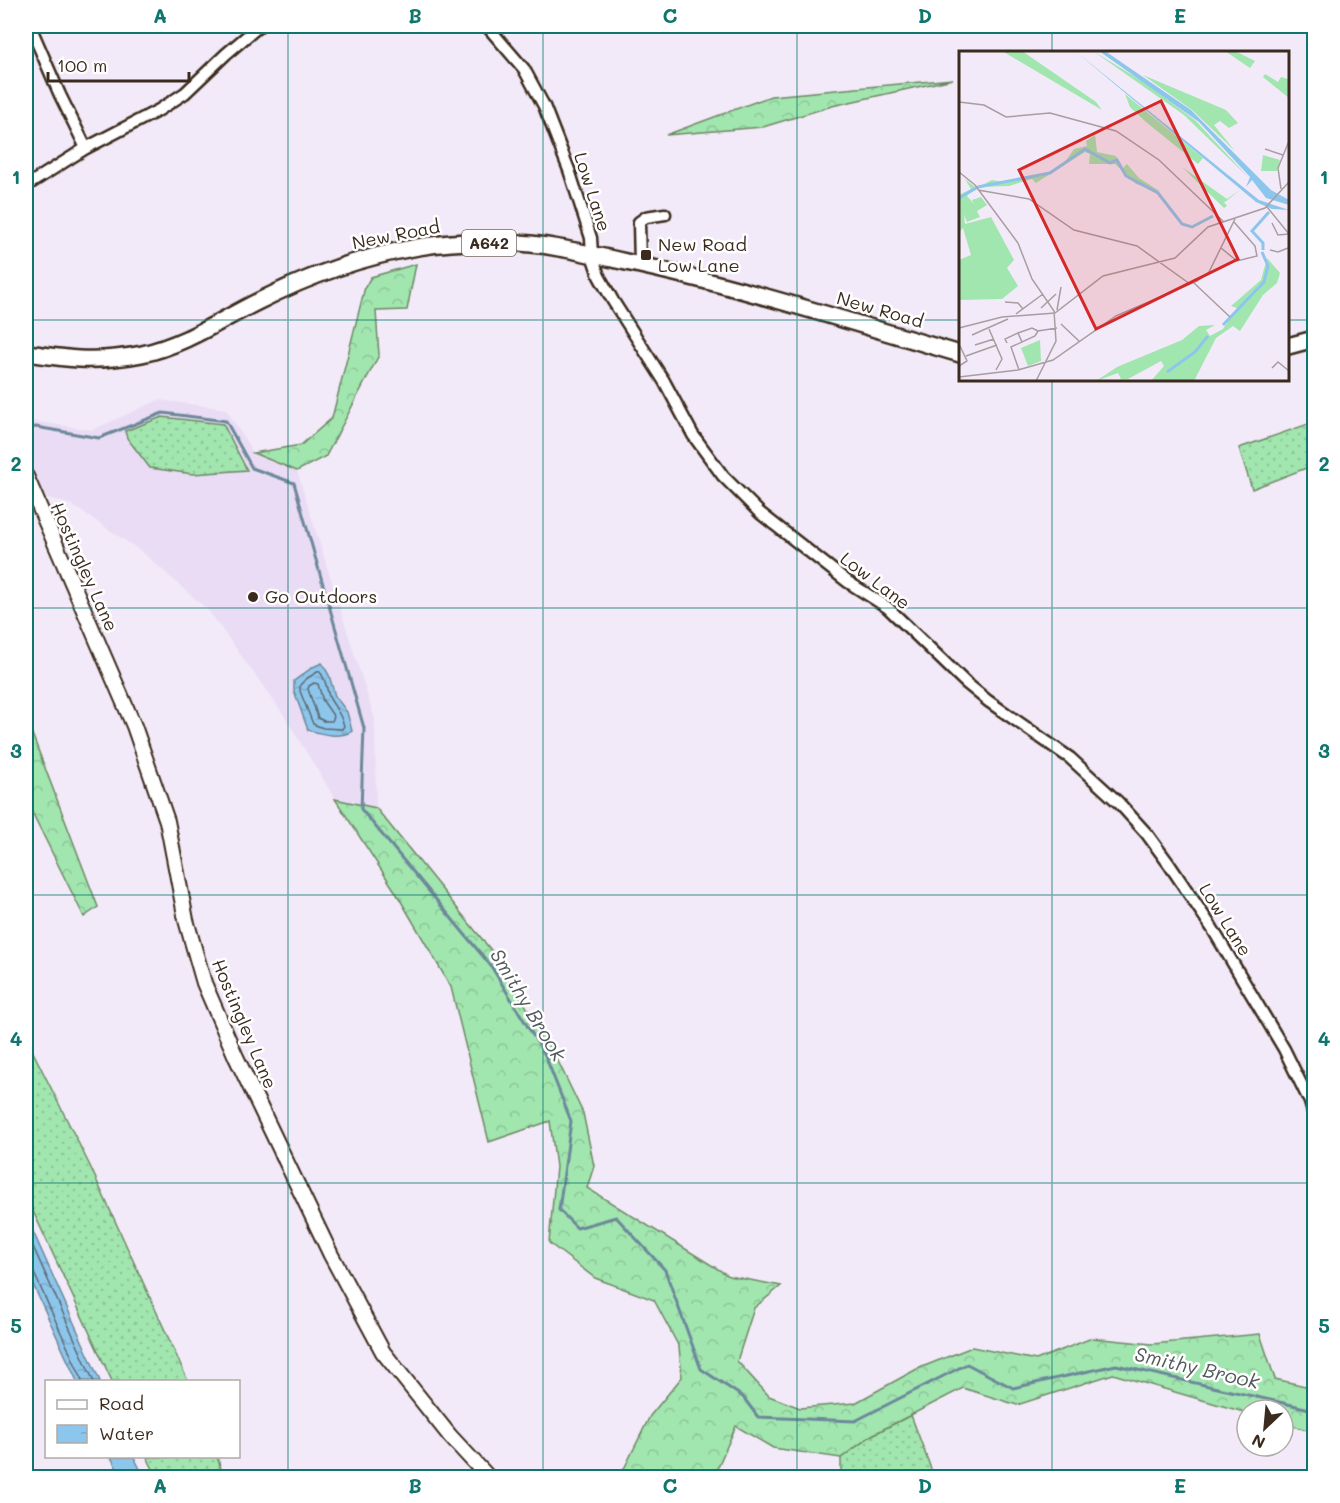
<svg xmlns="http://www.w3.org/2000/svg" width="1340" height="1503" font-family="Mali,sans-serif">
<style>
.built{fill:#e9dcf4}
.grass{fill:url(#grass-dots);stroke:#6e8866;stroke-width:1.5}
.forest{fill:url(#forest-crowns);stroke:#6e8866;stroke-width:1.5}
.water{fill:url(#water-ripples);stroke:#6c889a;stroke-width:1.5}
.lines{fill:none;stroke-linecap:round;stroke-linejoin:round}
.shore{stroke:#5c6870;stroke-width:1.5}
.stream{stroke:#6c889a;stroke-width:3}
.minor-casing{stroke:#3b2a1e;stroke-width:15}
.major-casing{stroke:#3b2a1e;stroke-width:18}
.highway-casing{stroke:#3b2a1e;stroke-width:20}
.minor{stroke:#fff;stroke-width:10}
.major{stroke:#fff;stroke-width:14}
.highway{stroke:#fff;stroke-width:15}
.grid{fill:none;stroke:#0f766e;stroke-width:1.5;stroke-opacity:0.55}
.poi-dot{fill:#3b2a1e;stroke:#fff;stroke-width:2}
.labels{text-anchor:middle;stroke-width:5;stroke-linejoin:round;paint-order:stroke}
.shield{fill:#fff;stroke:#766a62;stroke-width:1.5}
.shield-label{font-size:16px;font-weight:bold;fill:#3b2a1e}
.street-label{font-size:18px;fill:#3b2a1e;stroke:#fff}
.poi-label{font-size:18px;fill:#3b2a1e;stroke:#fff;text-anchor:start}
.water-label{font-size:20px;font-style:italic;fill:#54595c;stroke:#fff}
.inset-river{fill:none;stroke:#8dc6ec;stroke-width:3}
.inset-road{fill:none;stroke:#a99da1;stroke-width:1.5}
.view{fill:#d62828;fill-opacity:0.15;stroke:#d62828;stroke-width:3}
.inset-edge{fill:none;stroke:#3b2a1e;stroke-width:3}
.neatline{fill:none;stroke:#0f766e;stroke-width:2}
.grid-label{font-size:20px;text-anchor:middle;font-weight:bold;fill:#0f766e}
</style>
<defs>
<pattern id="grass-dots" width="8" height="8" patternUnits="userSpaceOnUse" patternTransform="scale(1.5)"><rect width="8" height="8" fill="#a1e5af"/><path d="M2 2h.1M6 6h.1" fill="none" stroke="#8cc596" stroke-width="1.8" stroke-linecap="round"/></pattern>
<pattern id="forest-crowns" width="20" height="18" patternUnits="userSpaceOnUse" patternTransform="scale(1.5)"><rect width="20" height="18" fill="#a1e5af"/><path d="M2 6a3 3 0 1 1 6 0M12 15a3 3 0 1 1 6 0" fill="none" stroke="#8cc596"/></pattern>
<pattern id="water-ripples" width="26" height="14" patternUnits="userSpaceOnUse" patternTransform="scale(1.5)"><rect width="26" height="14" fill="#8dc6ec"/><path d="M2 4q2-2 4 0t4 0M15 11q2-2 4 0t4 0" fill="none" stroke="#7baaca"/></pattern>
</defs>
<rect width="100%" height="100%" fill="#f2eaf8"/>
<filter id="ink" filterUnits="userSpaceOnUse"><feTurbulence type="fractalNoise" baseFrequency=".0167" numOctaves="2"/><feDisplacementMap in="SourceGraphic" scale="12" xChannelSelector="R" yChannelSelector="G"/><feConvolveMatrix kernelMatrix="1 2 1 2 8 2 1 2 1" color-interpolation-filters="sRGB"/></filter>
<g filter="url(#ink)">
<polygon class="built" points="159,400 226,409 253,453 297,471 375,720 376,808 335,799 282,712 208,610 141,551 72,505 43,496 26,454 26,420 92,430"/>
<g class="grass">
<polygon points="162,417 223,424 247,470 193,474 150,468 127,438 125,431"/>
<polygon points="1314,422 1314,465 1252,489 1239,448"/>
<polygon points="26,1038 90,1166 188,1381 112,1381 26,1196"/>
<polygon points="911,1415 934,1477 841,1478 841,1458 872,1435"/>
<polygon points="147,1457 217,1457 224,1477 157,1477"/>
</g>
<g class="forest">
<polygon points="953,79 832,106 763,127 666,135 771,96"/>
<polygon points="416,264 407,310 376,311 379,355 326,456 297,471 253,453 301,445 332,418 365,287 371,277"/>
<polygon points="26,718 98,907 84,917 26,800"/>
<polygon points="335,799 376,808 499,960 557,1059 583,1113 594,1166 587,1188 729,1276 781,1286 754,1308 737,1361 769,1396 800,1408 855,1403 917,1369 972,1347 1036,1360 1092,1338 1152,1344 1260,1334 1275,1379 1314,1388 1314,1432 1283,1423 1283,1410 1247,1410 1247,1413 1113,1374 1017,1405 963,1388 872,1435 841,1458 773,1448 736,1426 716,1471 673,1478 620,1477 650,1416 682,1377 679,1347 654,1300 595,1278 549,1243 556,1167 550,1121 489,1142 451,987 395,891"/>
</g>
<g class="water">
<path d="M322 663 329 675 335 696 347 712 352 731C339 739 322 734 308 730L294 691V681L313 667Z"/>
<polygon points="26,1216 100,1381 77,1381 26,1269"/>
<polygon points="111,1457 134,1457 144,1477 121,1477"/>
</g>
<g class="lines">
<g class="shore">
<path d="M319 671C327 679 326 690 330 699 336 709 341 714 344 726L342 729 323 728 313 724 300 691V685L306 679Z"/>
<polygon points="314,683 318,684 323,701 334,717 332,721 324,721 318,718 308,689 309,686"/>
<polyline points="26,1231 94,1382"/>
<polyline points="26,1269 30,1269 34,1273 81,1377 82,1382"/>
</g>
<polyline class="stream" points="26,428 36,427 99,438 163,413 226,421 252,468 294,483 364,728 361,809 491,966 545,1055 571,1121 559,1210 577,1228 616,1217 665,1270 701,1369 743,1397 758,1417 855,1421 967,1364 1013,1388 1116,1365 1314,1410"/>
<g class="minor-casing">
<g id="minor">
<polyline points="30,26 60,95 86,148"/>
<polyline points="487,26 524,69 544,106 569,170 591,238 592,255 599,276 613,301 664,381 693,435 723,476 760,513 848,582 887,607 966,683 988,701 1070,758 1119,803 1147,834 1169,864 1212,928 1284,1049 1310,1102 1314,1116"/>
<polyline points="26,186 86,148 159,110 185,93 226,54 259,26"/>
<polyline points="640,265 639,222 646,217 665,214"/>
</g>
</g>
<g class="major-casing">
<polyline id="major" points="26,476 134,726 167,821 186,920 204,983 236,1057 331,1255 383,1352 450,1436 489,1478"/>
</g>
<g class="highway-casing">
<g id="highway">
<polyline points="1288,346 1314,339"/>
<path d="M26 353C43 355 61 358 79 359 99 360 122 358 142 354 184 345 219 321 257 302 310 275 360 257 418 247 462 240 515 240 559 248 582 252 604 257 626 262 739 286 850 322 960 354"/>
</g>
</g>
<use href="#minor" class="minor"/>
<use href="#major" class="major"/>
<use href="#highway" class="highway"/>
</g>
</g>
<path class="grid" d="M288 26V1478M543 26V1478M797 26V1478M1052 26V52M26 320H960M1288 320H1314M1052 380V1478M26 608H1314M26 895H1314M26 1183H1314"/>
<g class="poi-dot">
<rect x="640" y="249" width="12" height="12" rx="3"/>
<circle cx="253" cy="597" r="6"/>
</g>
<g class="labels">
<rect class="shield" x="462" y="230" width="54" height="26" rx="4.5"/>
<g class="shield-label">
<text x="489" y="249">A642</text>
</g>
<g class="street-label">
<text transform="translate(592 192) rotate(72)" y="6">Low Lane</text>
<text transform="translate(396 235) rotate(-11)" y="6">New Road</text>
<text transform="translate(880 310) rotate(16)" y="6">New Road</text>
<text transform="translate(84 567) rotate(66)" y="6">Hostingley Lane</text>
<text transform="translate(875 581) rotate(37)" y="6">Low Lane</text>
<text transform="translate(1225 920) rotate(58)" y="6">Low Lane</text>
<text transform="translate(244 1024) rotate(67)" y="6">Hostingley Lane</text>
</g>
<g class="poi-label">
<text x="658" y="251">New Road<tspan x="658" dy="21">Low Lane</tspan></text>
<text x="265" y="603">Go Outdoors</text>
</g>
<g class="water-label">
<text transform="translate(528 1005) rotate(59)" y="7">Smithy Brook</text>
<text transform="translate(1197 1368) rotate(13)" y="7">Smithy Brook</text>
</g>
</g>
<g transform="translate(959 51)">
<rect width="330" height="330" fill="#f2eaf8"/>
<path d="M134 0 188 33 237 70 290 127 225 64ZM266 0H276L296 10 291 17ZM306 23 319 31 322 26 329 28 330 47 304 26ZM184 24 267 59 279 72 270 77 261 70 255 74 276 100 233 59ZM166 43 244 107 239 113 187 71 171 56ZM22 146 28 154 18 160 21 166 8 171 5 164 16 155 13 149Z" fill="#a1e5af"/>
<path d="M43 0H63L137 51 143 59ZM135 74 138 101 157 105 163 118 168 113 180 127 202 141 177 133 156 113H130L131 103 126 101 77 132 73 128 50 135 19 136 33 129 45 131 90 121 106 111 115 98 128 95 127 90 136 84ZM223 116 268 148 281 139 266 151 264 150 268 155 265 157ZM6 128 16 136 8 145 17 155 5 164 6 173 32 166 55 209 48 217 59 235 43 248 0 249V209L12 204 4 177 0 181V144L12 138ZM308 207 321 222 318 232 304 244 281 280 274 275 257 287 235 330H192L205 315 202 310 169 328H162L159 322 137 330 158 316 223 289 240 275 256 274 247 279 251 285 264 278 278 257 272 255 302 229ZM81 289 82 310 69 315 62 297Z" fill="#a1e5af"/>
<path d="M304 104 321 109 318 120H302Z" fill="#a1e5af"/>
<path d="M116 0 300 149 330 159 313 158 297 151ZM140 0H146L232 59 312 139 330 149V154L307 147 293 129 287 136 291 126 240 71Z" fill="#8dc6ec"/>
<path class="inset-river" d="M0 147 19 136 91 122 126 98 151 112 158 109 167 125 199 142 223 173 233 176 254 165M304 199V192L293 180 310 161M264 274 305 231 309 215 303 201M208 321 236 301 249 285"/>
<path class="inset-road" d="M0 51 25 54 47 66 91 62 157 80 200 109 265 171M306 98 324 104M0 121 16 134 59 192 73 228 95 260 97 290 77 330M322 138 319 117 330 90M19 139 70 148 115 179 178 195 231 233M308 156 330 183M313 172 319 184 330 183M262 197 278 210 298 205 296 195 275 171M311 199 319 201 329 197M235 232 271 266M46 251 59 252 64 258M82 257 97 243M98 259 102 236M57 263 84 243M102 273 121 291M0 277 43 266 96 262 144 225 216 207 249 176 306 157 330 131M30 278 43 308 37 319M13 284 49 268M63 291 59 282 73 277 79 280M48 292 46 288 59 282M16 294 35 288M7 305 38 294M0 315 8 310 1 295M313 317 319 311 330 320M60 319 52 296 76 285 79 280 98 277M0 326 59 319 94 309 157 265 238 230 250 221 276 168"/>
<path class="view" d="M202 50 279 208 137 278 60 119Z"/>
<rect width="330" height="330" class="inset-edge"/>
</g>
<rect width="1340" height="1503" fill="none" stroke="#fff" stroke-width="66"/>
<rect x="45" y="1380" width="195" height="78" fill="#ffffff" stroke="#b1aaa5" stroke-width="1.5"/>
<rect x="57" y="1400" width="30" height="9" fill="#ffffff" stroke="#b1aaa5" stroke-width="1.5"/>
<text x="99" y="1410" font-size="18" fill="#3b2a1e">Road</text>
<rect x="57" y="1425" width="30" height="18" fill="url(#water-ripples)" stroke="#b1aaa5" stroke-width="1.5"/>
<text x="99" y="1440" font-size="18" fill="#3b2a1e">Water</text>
<g transform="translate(1265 1428) rotate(206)"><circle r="28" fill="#ffffff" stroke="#b1aaa5" stroke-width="1.5"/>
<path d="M0-4.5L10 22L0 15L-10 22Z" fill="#3b2a1e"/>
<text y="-9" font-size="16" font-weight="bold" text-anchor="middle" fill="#3b2a1e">N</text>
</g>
<path d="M48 72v9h141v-9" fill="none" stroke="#3b2a1e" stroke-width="3"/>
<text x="57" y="72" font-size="18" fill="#3b2a1e" stroke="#ffffff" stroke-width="4.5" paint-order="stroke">100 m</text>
<rect x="33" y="33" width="1274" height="1437" class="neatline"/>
<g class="grid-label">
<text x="160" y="23">A</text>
<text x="415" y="23">B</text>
<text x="670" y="23">C</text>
<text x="925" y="23">D</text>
<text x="1180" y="23">E</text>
<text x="16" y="184">1</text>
<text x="1324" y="184">1</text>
<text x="16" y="471">2</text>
<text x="1324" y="471">2</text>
<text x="16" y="758">3</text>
<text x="1324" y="758">3</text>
<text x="16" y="1046">4</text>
<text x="1324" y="1046">4</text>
<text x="16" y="1333">5</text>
<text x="1324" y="1333">5</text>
<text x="160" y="1493">A</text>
<text x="415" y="1493">B</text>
<text x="670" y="1493">C</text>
<text x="925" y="1493">D</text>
<text x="1180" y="1493">E</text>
</g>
</svg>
